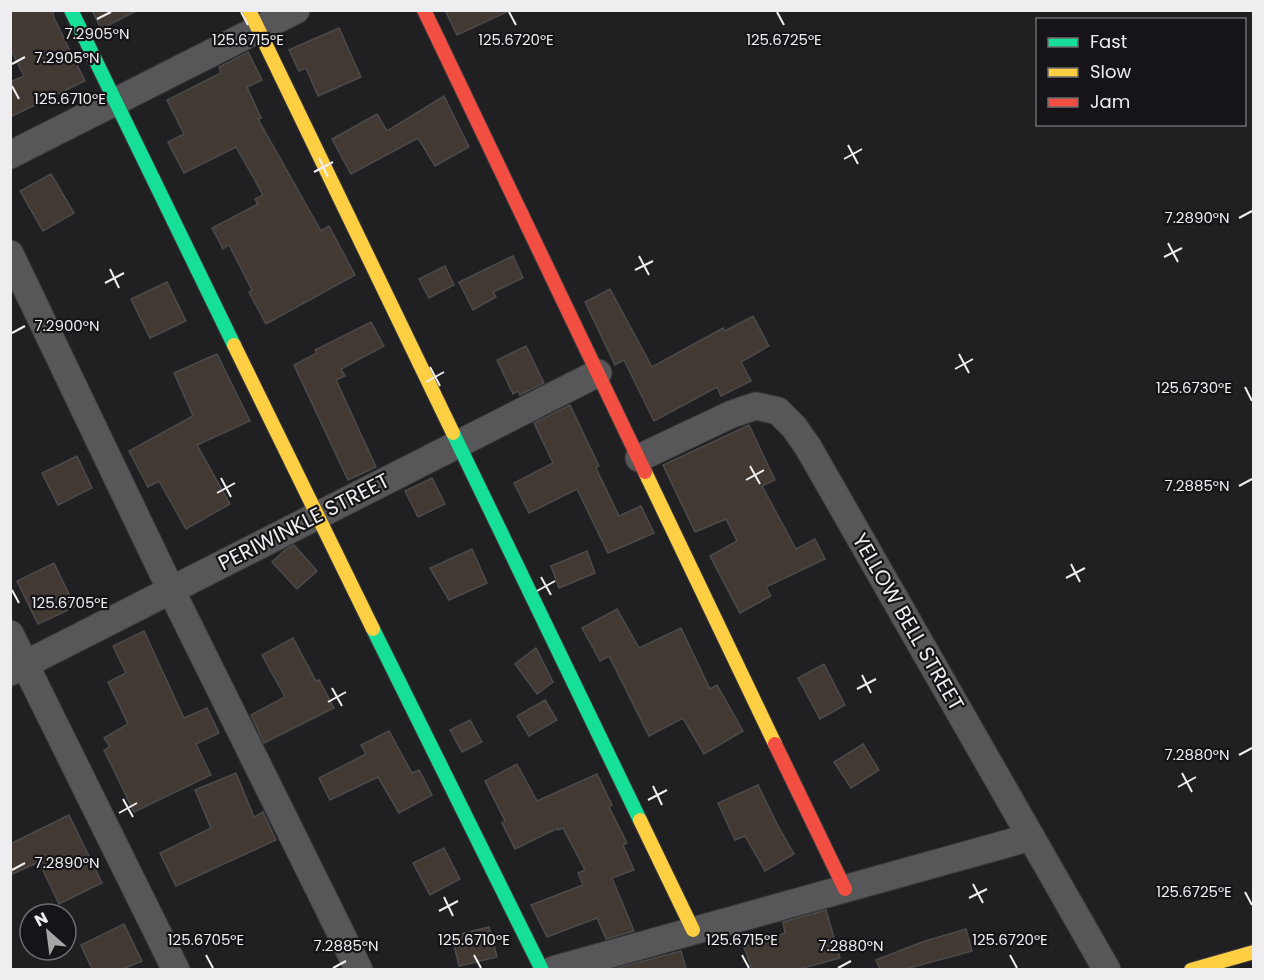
<svg xmlns="http://www.w3.org/2000/svg" width="1264" height="980" font-family="Poppins,sans-serif">
<style>
.building{fill:#413932;stroke:#4c4b4c;stroke-width:1.5}
.lines{fill:none;stroke-linecap:round;stroke-linejoin:round}
.street-casing{stroke:#3a3a3c;stroke-width:29}
.fast-casing{stroke:#3a3a3c;stroke-width:16}
.slow-casing{stroke:#3a3a3c;stroke-width:16}
.jam-casing{stroke:#3a3a3c;stroke-width:16}
.street{stroke:#575658;stroke-width:27}
.fast{stroke:#16e098;stroke-width:14}
.slow{stroke:#ffcf43;stroke-width:14}
.jam{stroke:#f24e42;stroke-width:14}
.ticks{fill:none;stroke:#eeedf0;stroke-width:2}
.labels{text-anchor:middle;stroke-width:4.5;stroke-linejoin:round;paint-order:stroke}
.street-label{font-size:21px;fill:#eeedf0;stroke:#161418}
.ticks-label{font-size:15px;text-anchor:middle;fill:#eeedf0;stroke:#161418;stroke-width:4.5;stroke-linejoin:round;paint-order:stroke}
</style>
<rect width="100%" height="100%" fill="#201f21"/>
<g class="building">
<polygon points="10,10 53,10 54,18 85,81 10,117 10,82 24,76 10,48"/>
<polygon points="92,10 138,10 101,29"/>
<polygon points="445,10 511,10 457,35"/>
<polygon points="339,28 361,77 318,96 306,68 299,71 289,50"/>
<polygon points="248,52 262,80 247,87 261,118 258,119 321,231 329,226 355,275 266,324 249,292 252,290 229,245 223,249 212,228 258,204 255,199 263,195 236,147 184,173 168,142 184,134 167,100 221,73 219,67"/>
<polygon points="444,96 469,147 435,166 418,138 351,174 332,139 377,114 387,131"/>
<polygon points="51,174 74,213 43,231 20,191"/>
<polygon points="513,256 523,278 493,292 496,297 473,310 459,282"/>
<polygon points="445,266 454,285 429,298 419,279"/>
<polygon points="167,282 186,321 150,338 131,299"/>
<polygon points="610,289 652,367 723,328 725,331 753,316 769,346 741,362 751,381 721,396 717,387 654,421 624,360 615,365 585,302"/>
<polygon points="371,322 384,346 341,369 345,376 336,380 376,467 348,480 294,365 317,353 315,350"/>
<polygon points="526,346 544,383 520,395 518,391 513,394 497,360"/>
<polygon points="217,354 250,421 197,445 230,504 186,529 159,481 148,487 129,451 193,416 174,373"/>
<polygon points="570,405 599,466 596,468 619,516 641,506 654,533 608,553 577,489 529,513 514,483 553,463 534,423"/>
<polygon points="749,425 775,480 762,486 796,549 815,539 825,559 766,587 771,596 740,613 710,556 737,541 726,519 695,532 663,465"/>
<polygon points="77,456 92,488 58,505 42,473"/>
<polygon points="432,478 445,504 418,517 405,491"/>
<polygon points="294,545 317,571 297,589 272,562 286,549"/>
<polygon points="472,549 487,583 449,600 430,568"/>
<polygon points="587,551 595,573 559,588 551,566"/>
<polygon points="54,563 75,607 38,624 17,581"/>
<polygon points="617,609 639,648 681,628 710,689 717,685 743,731 704,754 683,718 649,736 609,656 600,661 582,628"/>
<polygon points="144,631 184,718 207,708 219,733 196,744 211,775 134,812 104,750 110,747 104,738 128,724 108,682 126,673 113,646"/>
<polygon points="293,638 316,681 319,680 334,708 264,743 251,715 285,697 262,655"/>
<polygon points="536,648 553,682 537,694 515,664"/>
<polygon points="824,664 845,705 820,719 798,678"/>
<polygon points="545,700 557,720 529,736 517,716"/>
<polygon points="470,720 482,742 462,752 450,730"/>
<polygon points="389,731 412,773 419,770 432,795 399,813 378,777 330,800 319,778 366,754 361,745"/>
<polygon points="863,744 879,770 851,788 834,762"/>
<polygon points="517,764 537,801 597,774 612,805 609,807 627,843 623,845 634,870 612,878 634,931 606,939 597,918 547,937 531,905 583,885 578,873 585,870 563,828 558,830 558,828 515,849 502,823 505,821 485,781"/>
<polygon points="236,773 254,817 263,812 276,840 176,886 160,853 211,828 195,790"/>
<polygon points="758,785 777,824 794,854 765,871 745,836 735,840 718,803"/>
<polygon points="69,815 102,883 59,904 39,862 10,875 10,844"/>
<polygon points="444,848 460,879 430,895 413,863"/>
<polygon points="826,910 840,958 799,969 752,969 744,947 785,933 783,922"/>
<polygon points="124,924 142,961 123,969 92,969 81,945"/>
<polygon points="489,927 497,957 459,966 452,936"/>
<polygon points="966,929 972,951 906,969 880,969 876,960 922,942"/>
<polygon points="681,951 686,969 614,969"/>
</g>
<g class="lines">
<g class="street-casing">
<g id="street">
<polyline points="10,155 296,10"/>
<polyline points="10,254 171,590 359,970"/>
<polyline points="639,458 732,414 756,406 778,411 794,427 808,447 1107,970"/>
<polyline points="10,634 176,970"/>
<polyline points="10,672 598,373"/>
<polyline points="553,970 1031,837"/>
</g>
</g>
<g class="fast-casing">
<g id="fast">
<polyline points="71,10 234,345"/>
<polyline points="453,433 640,820"/>
<polyline points="373,629 542,970"/>
</g>
</g>
<g class="slow-casing">
<g id="slow">
<polyline points="249,10 453,433"/>
<polyline points="234,345 373,629"/>
<polyline points="645,472 775,744"/>
<polyline points="640,820 693,930"/>
<polyline points="1191,970 1254,952"/>
</g>
</g>
<g class="jam-casing">
<g id="jam">
<polyline points="424,10 645,472"/>
<polyline points="775,744 845,889"/>
</g>
</g>
<use href="#street" class="street"/>
<use href="#fast" class="fast"/>
<use href="#slow" class="slow"/>
<use href="#jam" class="jam"/>
</g>
<path class="ticks" d="M241 12 248 25M509 12 516 25M777 12 784 25M97 19 111 12M12 64 25 57M12 86 19 99M848 145 858 164M319 158 328 177M844 159 862 149M314 172 333 162M1239 218 1252 211M1168 243 1178 262M639 256 649 275M1164 257 1182 248M110 269 119 288M635 270 653 261M105 283 124 273M12 333 25 326M959 354 969 373M430 367 440 386M955 369 973 359M426 382 444 372M1245 387 1252 401M750 466 760 484M221 478 231 497M746 480 764 470M1239 486 1252 479M217 493 235 483M1071 564 1080 582M541 577 551 595M1066 578 1085 568M12 590 19 603M537 591 555 581M862 675 871 693M332 688 342 706M857 689 876 679M328 702 346 692M1239 755 1252 748M1182 773 1192 792M653 786 662 805M1178 787 1196 777M123 799 133 817M648 800 667 790M119 813 137 803M12 870 25 863M973 884 983 903M1245 892 1252 905M444 897 453 916M969 898 987 889M439 911 458 901M206 955 213 968M474 955 481 968M742 955 749 968M1010 955 1017 968M333 968 346 961M838 968 851 961"/>
<g class="labels">
<g class="street-label">
<text transform="translate(304 522) rotate(-27)" y="7">PERIWINKLE STREET</text>
<text transform="translate(908 622) rotate(60)" y="7">YELLOW BELL STREET</text>
</g>
</g>
<g class="ticks-label">
<text x="97" y="39">7.2905°N</text>
<text x="248" y="45">125.6715°E</text>
<text x="516" y="45">125.6720°E</text>
<text x="784" y="45">125.6725°E</text>
<text x="67" y="63">7.2905°N</text>
<text x="70" y="104">125.6710°E</text>
<text x="1197" y="223">7.2890°N</text>
<text x="67" y="331">7.2900°N</text>
<text x="1194" y="393">125.6730°E</text>
<text x="1197" y="491">7.2885°N</text>
<text x="70" y="608">125.6705°E</text>
<text x="1197" y="760">7.2880°N</text>
<text x="67" y="868">7.2890°N</text>
<text x="1194" y="897">125.6725°E</text>
<text x="206" y="945">125.6705°E</text>
<text x="474" y="945">125.6710°E</text>
<text x="742" y="945">125.6715°E</text>
<text x="1010" y="945">125.6720°E</text>
<text x="346" y="951">7.2885°N</text>
<text x="851" y="951">7.2880°N</text>
</g>
<rect width="1264" height="980" fill="none" stroke="#eeedf0" stroke-width="24"/>
<rect x="1036" y="18" width="210" height="108" fill="#161418" stroke="#6c6b6e" stroke-width="1.5"/>
<rect x="1048" y="38" width="30" height="9" fill="#16e098" stroke="#6c6b6e" stroke-width="1.5"/>
<text x="1090" y="48" font-size="18" fill="#eeedf0">Fast</text>
<rect x="1048" y="68" width="30" height="9" fill="#ffcf43" stroke="#6c6b6e" stroke-width="1.5"/>
<text x="1090" y="78" font-size="18" fill="#eeedf0">Slow</text>
<rect x="1048" y="98" width="30" height="9" fill="#f24e42" stroke="#6c6b6e" stroke-width="1.5"/>
<text x="1090" y="108" font-size="18" fill="#eeedf0">Jam</text>
<g transform="translate(48 932) rotate(332)"><circle r="28" fill="#161418" stroke="#6c6b6e" stroke-width="1.5"/>
<path d="M0-4.5L10 22L0 15L-10 22Z" fill="#a6a5a8"/>
<text y="-9" font-size="16" font-weight="bold" text-anchor="middle" fill="#eeedf0">N</text>
</g>
</svg>
